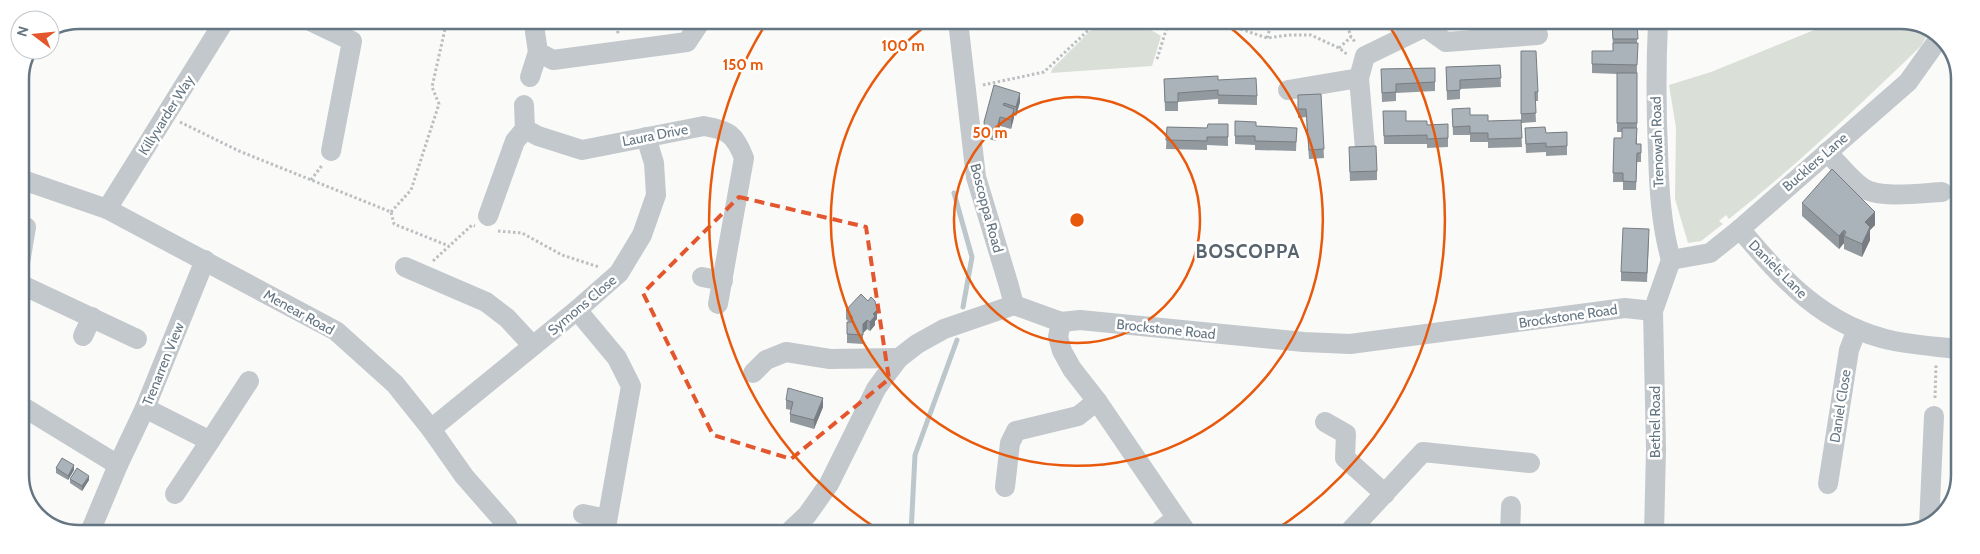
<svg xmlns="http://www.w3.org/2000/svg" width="1980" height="554" font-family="Cabin,sans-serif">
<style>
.green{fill:#dadfd7}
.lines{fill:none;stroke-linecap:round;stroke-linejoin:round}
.stream{stroke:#bbc7cb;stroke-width:5}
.path{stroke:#bbbfc2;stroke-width:3;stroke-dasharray:2.5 2.5;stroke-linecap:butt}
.minor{stroke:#c3c8cc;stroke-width:20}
.wall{fill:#929a9f}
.shaded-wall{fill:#777d82}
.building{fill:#aab3b9;stroke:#777d82}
.marked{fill:none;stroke:#e4572e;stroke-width:4;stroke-dasharray:10 6;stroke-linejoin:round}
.ring{fill:none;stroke:#e8590c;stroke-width:2.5}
.labels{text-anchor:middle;stroke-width:5;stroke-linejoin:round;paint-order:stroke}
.street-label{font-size:14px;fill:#657683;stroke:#fff}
.district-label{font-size:19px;font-weight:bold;letter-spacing:1px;fill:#57646e;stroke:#fff}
.rim{fill:none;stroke:#657683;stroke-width:2.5}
.centre{fill:#e8590c;stroke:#fff;stroke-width:2.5}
.ring-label{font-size:15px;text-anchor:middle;font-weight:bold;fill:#e8590c;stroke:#fff;stroke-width:5;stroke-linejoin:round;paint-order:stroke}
</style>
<rect width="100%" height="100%" fill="#fafaf8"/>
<g class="green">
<path d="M1105 21C1132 21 1138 22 1161 36L1152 66 1051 73 1052 69 1094 27Z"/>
<path d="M1834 22H1916L1930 30 1921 46C1859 106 1797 165 1729 219L1726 215 1719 221 1723 224 1701 241 1688 243 1675 199 1676 128 1669 85 1711 72Z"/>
</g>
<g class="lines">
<g class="stream">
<polyline points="954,193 972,257 963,307"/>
<polyline points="911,533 915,455 957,340"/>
</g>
<g class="path">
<polyline points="617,21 618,35"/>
<polyline points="1146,21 1176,24 1183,21"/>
<polyline points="1217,21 1267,38 1289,35 1311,35 1339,48 1348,55"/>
<polyline points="1346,21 1351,37 1356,43"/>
<polyline points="1267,38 1272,21"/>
<polyline points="1339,48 1351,37"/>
<polyline points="1157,59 1168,24"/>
<polyline points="983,85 1044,72 1098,21"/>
<polyline points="180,122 239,151 391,212 394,224 449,246"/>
<polyline points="311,180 323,164"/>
<polyline points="391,212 411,190 439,104 432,87 447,20"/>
<polyline points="498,231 522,233 562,255 599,267"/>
<polyline points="433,261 472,225 475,226"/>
<polyline points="1935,398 1936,365"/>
</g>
<g class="minor">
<polyline points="308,20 352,41 331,151"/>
<polyline points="536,20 535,32 538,52 553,60 687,42 701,21"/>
<polyline points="958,21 976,177 1009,286 1014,305"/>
<path d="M1658 22C1656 65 1656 108 1658 151 1659 189 1661 224 1671 260"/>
<polyline points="1425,27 1446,42 1538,35"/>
<polyline points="530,77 538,52"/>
<polyline points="1359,78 1365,149"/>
<polyline points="1288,90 1359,78 1365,56 1425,27 1428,21"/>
<polyline points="524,105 525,129"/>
<path d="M1827 152C1839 164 1849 178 1863 188 1880 199 1922 193 1942 192"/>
<polyline points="20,179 107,209 336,331 395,384 431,429 464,476 507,525 510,533"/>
<polyline points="107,209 225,20"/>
<path d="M488 216 515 141 525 129 538 136 582 150 704 126C729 130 735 135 744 158L718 304"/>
<path d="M1740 229C1783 280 1825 327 1894 341 1915 345 1937 347 1959 349"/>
<polyline points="1671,260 1710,253 1740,229 1908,82 1940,37"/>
<polyline points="20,263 26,227"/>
<polyline points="405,267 486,302 507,318 533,346"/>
<polyline points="702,277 723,281"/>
<polyline points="20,284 137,339"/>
<polyline points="577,310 617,358 631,386 605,533"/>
<polyline points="1061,322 1058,337 1062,351 1072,369 1097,401 1187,533"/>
<polyline points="83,336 92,317"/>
<polyline points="753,373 766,360 786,352 830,359 899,358"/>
<polyline points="20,405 118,465"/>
<polyline points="145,408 210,441 249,381"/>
<polyline points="1325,422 1346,434 1345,458 1385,494"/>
<polyline points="431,429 577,310 619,273 642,235 656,195 654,163 646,137"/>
<polyline points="1828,484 1849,350 1857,329"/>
<polyline points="1005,487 1010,443 1016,431 1078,416 1097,401"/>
<polyline points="175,494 210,441"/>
<polyline points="583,514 607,519"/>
<polyline points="1929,525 1934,416"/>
<polyline points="90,532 118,465 145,408 205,260"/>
<polyline points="788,533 807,515 829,484 876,389 886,375 899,358 917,344 944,329 1014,305 1061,322 1080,320 1304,342 1350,344 1625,308 1653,311"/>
<polyline points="1157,533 1176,518"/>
<polyline points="1348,533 1423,452 1530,463"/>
<polyline points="1510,534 1511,506"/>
<polyline points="1654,534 1656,449 1653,311 1671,260"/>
</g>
</g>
<g class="wall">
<polygon points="1357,21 1388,21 1359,29"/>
<polygon points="1480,21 1505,21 1504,27"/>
<polygon points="1612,22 1637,22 1637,144 1641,144 1641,162 1637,162 1636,190 1623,190 1623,182 1613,182 1614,138 1622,138 1622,132 1617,132 1617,74 1592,73 1592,51 1613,51"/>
<polygon points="1521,51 1538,92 1538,101 1535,101 1536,122 1521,123 1522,147 1488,148 1488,142 1470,142 1470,135 1453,135 1452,109 1488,121 1521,120"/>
<polygon points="1500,65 1501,87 1460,89 1460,99 1447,100 1446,67"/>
<polygon points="1435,68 1435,91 1396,93 1396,101 1382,102 1381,69"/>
<polygon points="1164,79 1218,80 1257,96 1257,105 1218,104 1218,99 1178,102 1178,111 1165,111"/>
<polygon points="994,85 1020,102 1016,116 1014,115 1011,129 1000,126 996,141 985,138 984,131 984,122"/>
<polygon points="1321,94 1324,158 1309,159 1306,117 1298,118 1298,95"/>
<polygon points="1383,111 1406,121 1427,125 1448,124 1448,147 1427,148 1427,144 1384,144"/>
<polygon points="1235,121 1256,126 1297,128 1296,151 1255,150 1255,145 1235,144"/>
<polygon points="1228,124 1228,146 1207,145 1207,150 1166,149 1167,127 1207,128"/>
<polygon points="1525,128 1546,133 1567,132 1567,155 1546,156 1546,152 1526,153"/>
<polygon points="1349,156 1377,171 1377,180 1350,181"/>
<polygon points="1802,203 1875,225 1870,230 1870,240 1862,257 1844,249 1844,243 1839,249 1802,216"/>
<polygon points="1649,238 1647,282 1621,281 1621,272"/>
<polygon points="846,310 877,319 875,321 875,325 870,331 867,329 863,333 863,344 847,343 847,322 849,322 846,319"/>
<polygon points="786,400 823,407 814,429 790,422 790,414 791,410 786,409"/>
<polygon points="56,468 74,470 68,480 56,473"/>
<polygon points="70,479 89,480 82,491 70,483"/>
</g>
<g class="shaded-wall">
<polygon points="1359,21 1388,21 1359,29"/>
<polygon points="1020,93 1020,102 1016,116 1016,107"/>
<polygon points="1014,109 1014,118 1011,129 1011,120"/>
<polygon points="1000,117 1000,126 996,141 996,132"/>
<polygon points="1875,212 1875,225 1870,230 1870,240 1862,257 1862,244 1865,222"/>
<polygon points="1844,230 1844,243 1839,249 1839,236"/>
<polygon points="877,310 877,319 875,321 875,325 870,331 870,322 873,314"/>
<polygon points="867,320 867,329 863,333 863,344 863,324"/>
<polygon points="823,398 823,407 814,429 814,420"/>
<polygon points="74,465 74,470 68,480 68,476"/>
<polygon points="89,476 89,480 82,491 82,486"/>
</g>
<g class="building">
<polygon points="1612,22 1637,22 1638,39 1613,39"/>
<polygon points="1613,43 1638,43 1637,65 1592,64 1592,51 1613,51"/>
<polygon points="1521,51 1536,51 1538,92 1535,92 1536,113 1521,114"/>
<polygon points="1500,65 1501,78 1460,80 1460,90 1447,91 1446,67"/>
<polygon points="1435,68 1435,82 1396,84 1396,92 1382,93 1381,69"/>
<rect x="1617" y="73" width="20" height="50"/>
<polygon points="1218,76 1218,80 1256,78 1257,96 1218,95 1218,90 1178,93 1178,102 1165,102 1164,79"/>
<polygon points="994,85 1020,93 1016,107 1004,103 1003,105 1014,109 1011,120 1000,117 996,132 985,129 984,122"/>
<polygon points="1321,94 1324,149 1309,150 1306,109 1298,109 1298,95"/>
<polygon points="1470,108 1470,115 1488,115 1488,121 1521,120 1522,138 1488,139 1488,133 1470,133 1470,126 1453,127 1452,109"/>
<polygon points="1383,111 1406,111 1406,121 1427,121 1427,125 1448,124 1448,138 1427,139 1427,135 1384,136"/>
<polygon points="1235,121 1256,122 1256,126 1297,128 1296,142 1255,141 1255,136 1235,136"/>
<polygon points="1208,124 1228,124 1228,137 1207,137 1207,141 1166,140 1167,127 1207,128"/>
<polygon points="1545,127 1546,133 1567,132 1567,146 1546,147 1546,143 1526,144 1525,128"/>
<polygon points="1622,128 1637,128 1636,144 1641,144 1641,153 1637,153 1636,182 1623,181 1623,173 1613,173 1614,138 1622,138"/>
<polygon points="1376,146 1377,171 1350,172 1349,147"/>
<polygon points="1832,169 1875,212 1865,222 1870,227 1862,244 1844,236 1846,232 1844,230 1839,236 1802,203"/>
<polygon points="1623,228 1649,229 1647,273 1621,272"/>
<polygon points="861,294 868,301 871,297 875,301 877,310 873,314 875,316 870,322 867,320 863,324 863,335 847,334 847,322 852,322 852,316 846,310"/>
<polygon points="788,388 823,398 814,420 790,414 793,402 786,400"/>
<polygon points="62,458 74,465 68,476 56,468"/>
<polygon points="77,468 89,476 82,486 70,479"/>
</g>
<path class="marked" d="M739 197 866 227 889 379 791 459 713 435 643 293Z"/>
<g class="ring">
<circle cx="1077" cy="220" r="123"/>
<path d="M1223 22A246 246 0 1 1 932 21"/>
<path d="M882 532A368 368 0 0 1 767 22M1387 22A368 368 0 0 1 1272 532"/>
</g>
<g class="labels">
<g class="street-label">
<text transform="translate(166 115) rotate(-58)" y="5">Killyvarder Way</text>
<text transform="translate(655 135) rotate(-11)" y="5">Laura Drive</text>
<text transform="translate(1657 142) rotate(-92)" y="5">Trenowah Road</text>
<text transform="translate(1815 162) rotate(-41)" y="5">Bucklers Lane</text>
<text transform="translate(987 208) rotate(75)" y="5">Boscoppa Road</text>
<text transform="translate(1778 269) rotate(45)" y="5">Daniels Lane</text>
<text transform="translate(582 305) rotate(-40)" y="5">Symons Close</text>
<text transform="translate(299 312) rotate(29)" y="5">Menear Road</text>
<text transform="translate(1568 316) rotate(-8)" y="5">Brockstone Road</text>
<text transform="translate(1166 329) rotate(6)" y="5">Brockstone Road</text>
<text transform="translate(163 364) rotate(-68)" y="5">Trenarren View</text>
<text transform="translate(1840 406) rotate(-81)" y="5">Daniel Close</text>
<text transform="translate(1655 422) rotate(-90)" y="5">Bethel Road</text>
</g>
<g class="district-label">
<text x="1248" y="258">BOSCOPPA</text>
</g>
</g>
<path d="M0 0H1980V554H0ZM79 29H1901A50 50 0 0 1 1951 79V475A50 50 0 0 1 1901 525H79A50 50 0 0 1 29 475V79A50 50 0 0 1 79 29Z" fill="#fff" fill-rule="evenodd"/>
<path class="rim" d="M79 29H1901A50 50 0 0 1 1951 79V475A50 50 0 0 1 1901 525H79A50 50 0 0 1 29 475V79A50 50 0 0 1 79 29Z"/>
<circle cx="1077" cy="220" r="8" class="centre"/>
<g class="ring-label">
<text x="903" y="51">100 m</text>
<text x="743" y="70">150 m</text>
<text x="990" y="138">50 m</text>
</g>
<g transform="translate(35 35) rotate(286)"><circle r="24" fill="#ffffff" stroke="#c1c8cd"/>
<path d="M0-4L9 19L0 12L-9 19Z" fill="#e4572e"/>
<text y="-8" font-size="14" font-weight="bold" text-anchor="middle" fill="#657683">N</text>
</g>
</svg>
